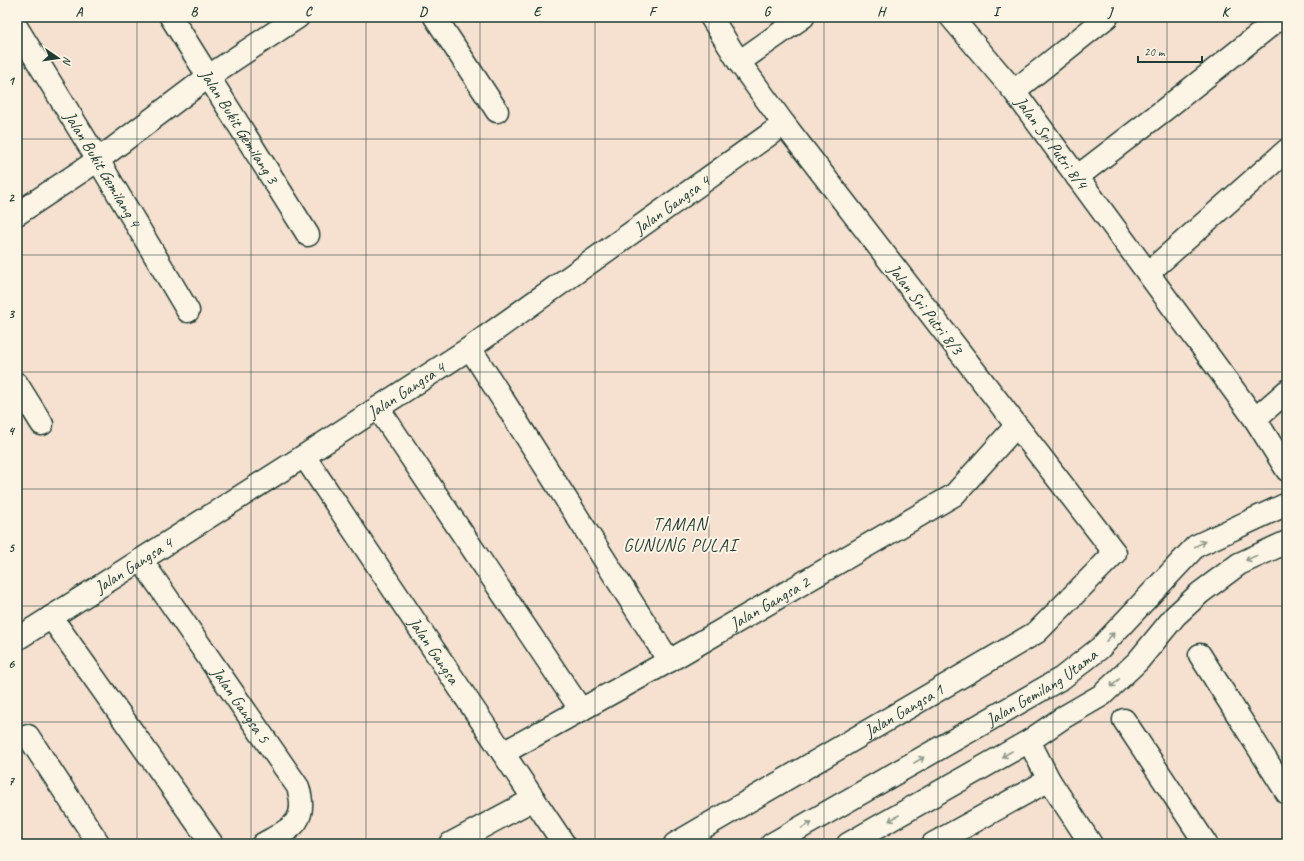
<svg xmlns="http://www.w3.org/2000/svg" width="1304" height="861" font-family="Caveat,sans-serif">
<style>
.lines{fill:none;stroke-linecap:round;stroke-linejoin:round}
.minor-casing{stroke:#1f3d34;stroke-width:25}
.major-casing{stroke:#1f3d34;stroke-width:25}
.minor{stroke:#fcf5e5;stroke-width:22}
.major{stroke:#fcf5e5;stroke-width:22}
.oneway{stroke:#8e998c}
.grid{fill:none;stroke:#1f3d34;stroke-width:1;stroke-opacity:0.55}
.labels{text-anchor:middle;stroke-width:4;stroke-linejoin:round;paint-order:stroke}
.street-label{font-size:17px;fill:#1f3d34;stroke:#fcf5e5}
.neighbourhood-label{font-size:18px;letter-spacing:1px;fill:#1f3d34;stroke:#fcf5e5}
.neatline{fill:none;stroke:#1f3d34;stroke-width:1.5}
.grid-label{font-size:13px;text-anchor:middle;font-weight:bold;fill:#1f3d34}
</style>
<rect width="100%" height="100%" fill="#f6e0cf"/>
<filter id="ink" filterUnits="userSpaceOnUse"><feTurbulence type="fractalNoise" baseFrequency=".025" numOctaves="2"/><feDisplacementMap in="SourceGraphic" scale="8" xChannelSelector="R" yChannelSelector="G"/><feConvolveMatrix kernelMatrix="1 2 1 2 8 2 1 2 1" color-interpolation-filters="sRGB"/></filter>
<g filter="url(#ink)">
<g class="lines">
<g class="minor-casing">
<g id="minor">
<path id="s1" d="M171 17 308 235"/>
<polyline points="435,17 497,111"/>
<path id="s2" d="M951 17 1014 91 1255 419 1287 470"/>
<path id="s3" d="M17 28 98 160 188 311"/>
<polyline points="739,62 803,17"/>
<polyline points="1014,91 1107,17"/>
<polyline points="1077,177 1164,110 1281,17"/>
<polyline points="17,214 98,160 209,76 298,17"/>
<polyline points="1148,273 1287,150"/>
<polyline points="470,348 669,661"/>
<polyline points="17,384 42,424"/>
<polyline points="378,408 581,710"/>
<polyline points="1255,419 1287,391"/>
<path id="s4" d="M304 456 564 844"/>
<path id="s5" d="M141 560 298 787C309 823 290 829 263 844"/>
<polyline points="51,617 212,844"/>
<path id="s6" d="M17 639 304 456 470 348 784 124"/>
<polyline points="1200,655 1287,793"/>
<polyline points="1124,720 1206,844"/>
<polyline points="28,736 99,844"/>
<polyline points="1029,741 1049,780 1091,844"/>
<path id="s7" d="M503 753 669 661 954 495 1016 426"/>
<polyline points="450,844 534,799"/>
<path id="s8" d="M675 844 1037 632 1115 553 784 124 739 62 711 17"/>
<polyline points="933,844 1049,780"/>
</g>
</g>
<g class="major-casing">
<g id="major">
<path id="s9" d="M772 844 1062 678 1100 648 1196 546 1287 504"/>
<polyline points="848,844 1029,741 1064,717 1102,695 1138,661 1175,616 1200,593 1239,564 1287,542"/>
</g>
</g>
<use href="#minor" class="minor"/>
<use href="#major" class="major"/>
</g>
<defs><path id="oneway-shaft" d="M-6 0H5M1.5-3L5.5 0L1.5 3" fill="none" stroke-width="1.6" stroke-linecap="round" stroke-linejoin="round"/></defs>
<g class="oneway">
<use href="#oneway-shaft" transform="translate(1200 544) rotate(-28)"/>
<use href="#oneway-shaft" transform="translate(1251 558) rotate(156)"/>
<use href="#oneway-shaft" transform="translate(1110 637) rotate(-47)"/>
<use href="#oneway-shaft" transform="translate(1115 683) rotate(136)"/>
<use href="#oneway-shaft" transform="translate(1007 754) rotate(150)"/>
<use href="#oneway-shaft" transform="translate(919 760) rotate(-30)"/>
<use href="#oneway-shaft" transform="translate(894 818) rotate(150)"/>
<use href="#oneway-shaft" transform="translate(807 825) rotate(-30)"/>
</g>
</g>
<path class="grid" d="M137 17V844M251 17V844M366 17V844M480 17V844M595 17V844M709 17V844M824 17V844M938 17V844M1053 17V844M1167 17V844M17 139H1287M17 255H1287M17 372H1287M17 489H1287M17 606H1287M17 722H1287"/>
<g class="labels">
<g class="street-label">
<text dy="6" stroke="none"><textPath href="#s1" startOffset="129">Jalan Bukit Gemilang 3</textPath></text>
<text dy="6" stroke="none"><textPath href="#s2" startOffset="161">Jalan Sri Putri 8/4</textPath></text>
<text dy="6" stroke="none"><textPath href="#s3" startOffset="165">Jalan Bukit Gemilang 4</textPath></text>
<text dy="6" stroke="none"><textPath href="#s6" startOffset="786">Jalan Gangsa 4</textPath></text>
<text transform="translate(926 309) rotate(52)" y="6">Jalan Sri Putri 8/3</text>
<text dy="6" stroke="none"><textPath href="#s6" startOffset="462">Jalan Gangsa 4</textPath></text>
<text dy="6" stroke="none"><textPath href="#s6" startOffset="138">Jalan Gangsa 4</textPath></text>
<text dy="6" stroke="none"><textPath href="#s7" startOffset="306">Jalan Gangsa 2</textPath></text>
<text dy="6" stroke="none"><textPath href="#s4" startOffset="234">Jalan Gangsa</textPath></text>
<text dy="6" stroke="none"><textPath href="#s9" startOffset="312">Jalan Gemilang Utama</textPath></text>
<text dy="6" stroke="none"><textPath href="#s5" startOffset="176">Jalan Gangsa 5</textPath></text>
<text dy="6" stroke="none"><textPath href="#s8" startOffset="265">Jalan Gangsa 1</textPath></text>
</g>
<g class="neighbourhood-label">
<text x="680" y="530">TAMAN<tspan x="680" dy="21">GUNUNG PULAI</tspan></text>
</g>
</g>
<rect width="1304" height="861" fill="none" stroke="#fcf5e5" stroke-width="44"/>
<g transform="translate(58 58) rotate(103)" stroke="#fcf5e5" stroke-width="3" paint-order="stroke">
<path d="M0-3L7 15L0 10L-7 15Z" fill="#1f3d34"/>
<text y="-6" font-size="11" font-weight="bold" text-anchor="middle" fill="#1f3d34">N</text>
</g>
<path d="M1138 56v6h64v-6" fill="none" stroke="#1f3d34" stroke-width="2"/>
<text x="1144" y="56" font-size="12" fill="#1f3d34" stroke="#fcf5e5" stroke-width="3" paint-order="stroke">20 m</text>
<rect x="22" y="22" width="1260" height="817" class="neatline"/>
<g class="grid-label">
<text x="79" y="16">A</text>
<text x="194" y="16">B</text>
<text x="308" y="16">C</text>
<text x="423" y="16">D</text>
<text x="537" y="16">E</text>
<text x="652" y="16">F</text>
<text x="767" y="16">G</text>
<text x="881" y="16">H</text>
<text x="996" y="16">I</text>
<text x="1110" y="16">J</text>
<text x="1225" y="16">K</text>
<text x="11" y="85">1</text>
<text x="11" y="202">2</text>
<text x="11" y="318">3</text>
<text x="11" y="435">4</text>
<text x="11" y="552">5</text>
<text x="11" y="668">6</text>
<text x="11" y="785">7</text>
</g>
</svg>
